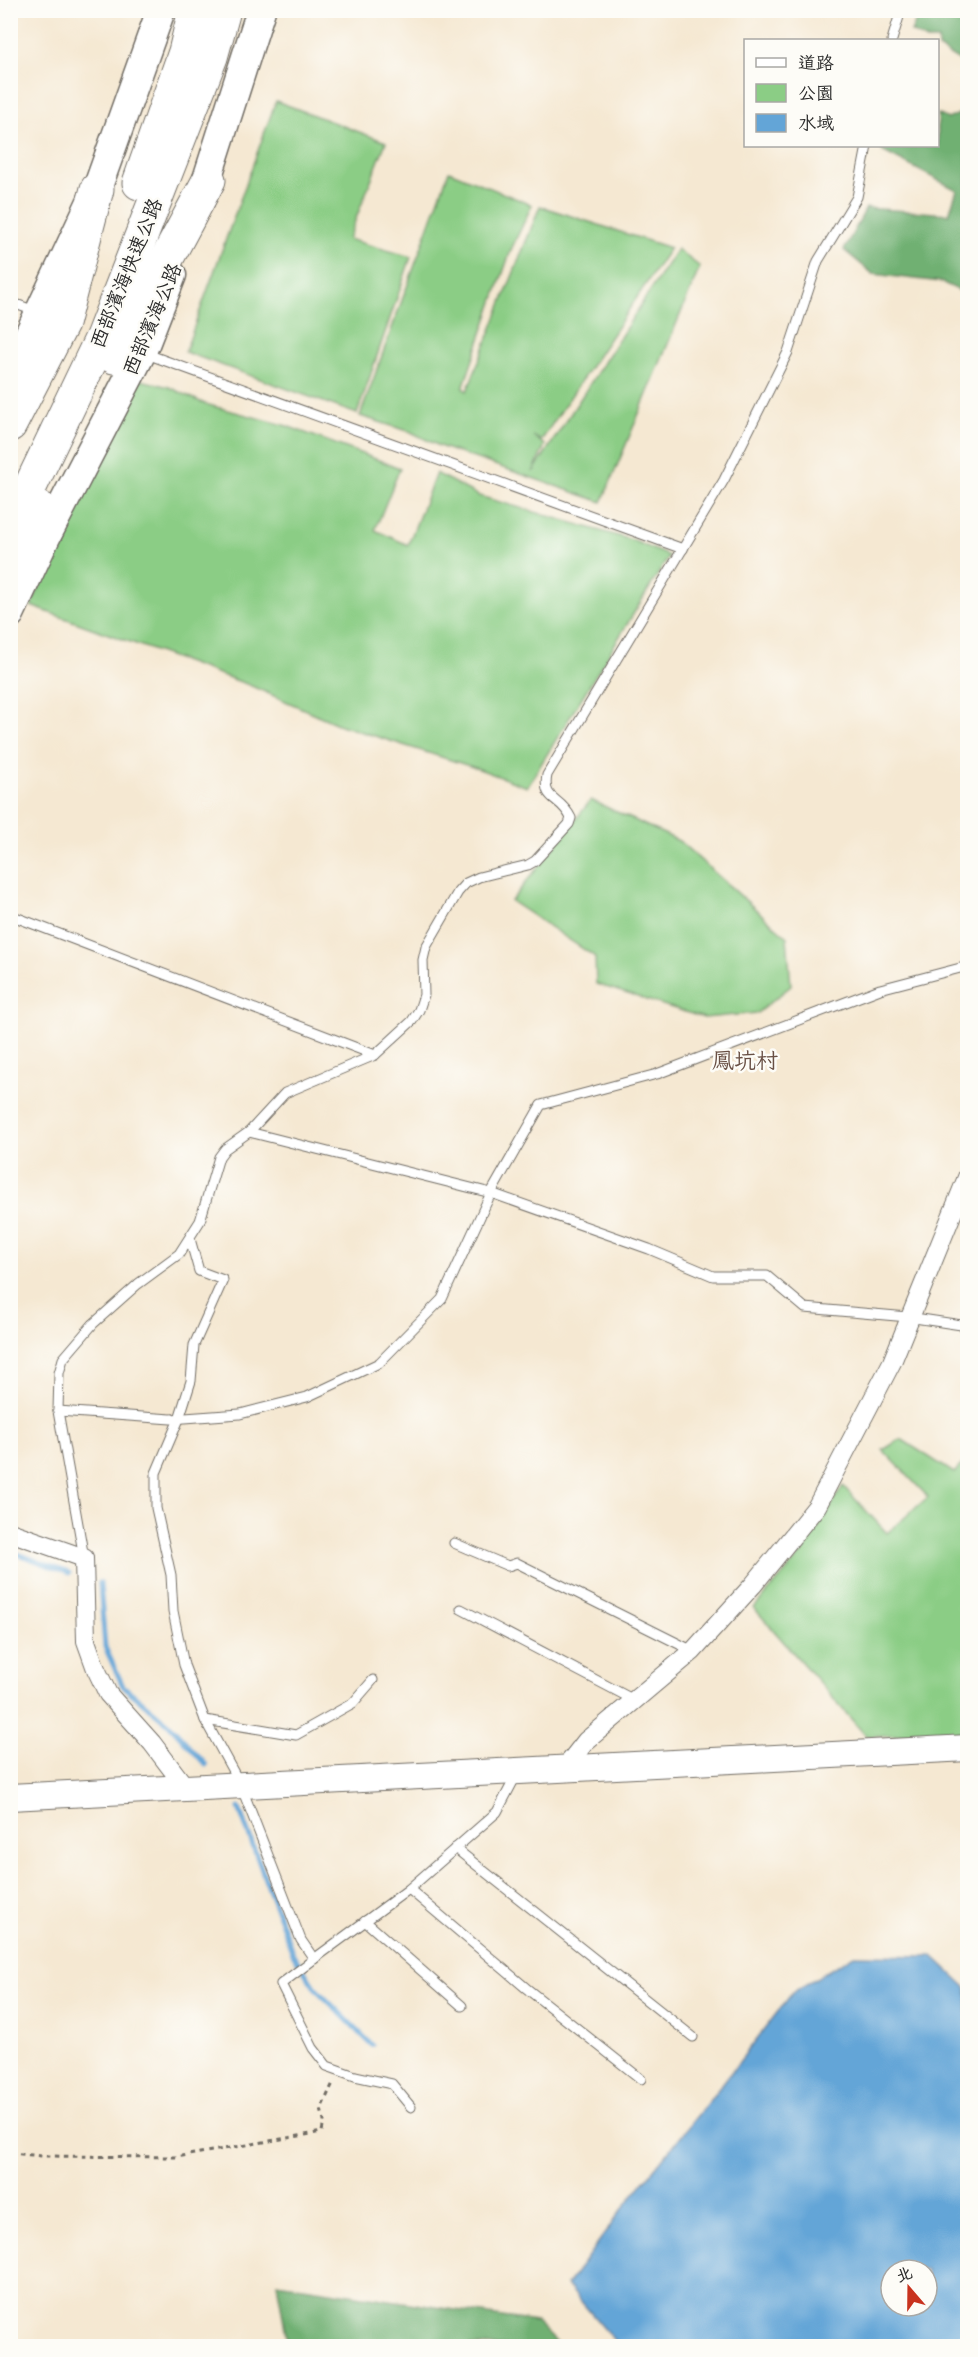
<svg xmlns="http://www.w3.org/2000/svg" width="978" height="2357" font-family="Dekko,'LXGW WenKai TC',sans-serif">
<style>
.green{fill:#8bcd85;stroke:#5b7c58;stroke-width:1.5}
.forest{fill:#70b072;stroke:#4e6e4e;stroke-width:1.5}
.water{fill:#63a5d7;stroke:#476881;stroke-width:1.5;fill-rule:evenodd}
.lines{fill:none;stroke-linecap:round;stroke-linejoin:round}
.stream{stroke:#63a5d7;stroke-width:5}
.lane-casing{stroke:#726d65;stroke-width:11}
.street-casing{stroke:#726d65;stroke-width:20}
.secondary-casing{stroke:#726d65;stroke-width:28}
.primary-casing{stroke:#726d65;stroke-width:31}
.highway-casing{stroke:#726d65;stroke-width:35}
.path{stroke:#726d65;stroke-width:3;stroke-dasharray:4.5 4.5;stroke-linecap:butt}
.lane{stroke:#fff;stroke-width:9}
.street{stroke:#fff;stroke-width:18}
.secondary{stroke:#fff;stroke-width:26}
.primary{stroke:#fff;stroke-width:28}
.highway{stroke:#fff;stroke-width:33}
.labels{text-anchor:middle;stroke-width:5;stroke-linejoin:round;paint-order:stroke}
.street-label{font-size:20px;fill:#2b2b2b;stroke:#fdfcf7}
.quarter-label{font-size:22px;fill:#695045;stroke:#fdfcf7}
</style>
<rect width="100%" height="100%" fill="#fdfcf7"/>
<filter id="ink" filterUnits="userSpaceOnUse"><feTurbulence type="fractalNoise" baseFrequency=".0167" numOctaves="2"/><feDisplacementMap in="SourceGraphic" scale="12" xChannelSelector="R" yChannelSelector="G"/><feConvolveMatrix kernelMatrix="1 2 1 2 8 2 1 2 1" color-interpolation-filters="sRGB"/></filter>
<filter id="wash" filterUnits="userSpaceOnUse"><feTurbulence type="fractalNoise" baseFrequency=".008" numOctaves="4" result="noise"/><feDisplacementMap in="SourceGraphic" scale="24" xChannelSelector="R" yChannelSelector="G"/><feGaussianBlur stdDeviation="1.35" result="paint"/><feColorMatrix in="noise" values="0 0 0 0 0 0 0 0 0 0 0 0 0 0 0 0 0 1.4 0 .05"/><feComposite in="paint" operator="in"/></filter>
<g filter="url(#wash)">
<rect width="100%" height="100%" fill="#f5e8d2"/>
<g class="green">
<polygon points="276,101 386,142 348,239 411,257 357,414 185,352"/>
<polygon points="449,171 532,205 511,250 463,388 467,391 540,206 670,248 541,441 533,436 545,445 533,472 677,249 700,267 602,502 439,446 411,432 360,416"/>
<polygon points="133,378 169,387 205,404 284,425 400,468 375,530 408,545 436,473 479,496 632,540 669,556 527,787 479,769 340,725 249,685 31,606"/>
<polygon points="591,800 679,841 787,937 791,986 757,1013 704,1018 596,984 595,957 511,901"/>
<polygon points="901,1439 954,1473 967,1459 967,1733 866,1736 754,1608 804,1551 843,1486 887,1533 928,1497 883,1450"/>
</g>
<g class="forest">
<polygon points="920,11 967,11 967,66 938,48 938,40 926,40 911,32"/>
<polygon points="967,110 967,294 941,282 873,274 844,250 866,208 949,214 957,190 882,151 883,146 938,146 938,114 948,119"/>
<polygon points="277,2283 536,2322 560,2346 288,2346"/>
</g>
<path class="water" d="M854 1955 933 1956 967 1988V2346H619L567 2285 630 2199 709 2101 793 1992ZM891 2270H927V2306H891Z"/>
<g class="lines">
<g class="stream">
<polyline points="10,1551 69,1573"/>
<polyline points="100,1583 105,1647 123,1686 169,1724 206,1765"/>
<polyline points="239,1808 293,1954 315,1988 372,2045"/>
</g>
</g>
</g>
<g filter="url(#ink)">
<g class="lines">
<g class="lane-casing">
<g id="lane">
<polyline points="892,40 901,10"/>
<polyline points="10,302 35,311"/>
<polyline points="144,353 683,549"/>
<polyline points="10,915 375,1055"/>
<polyline points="249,1132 491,1193 649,1249 713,1276 767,1276 805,1308 908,1317 968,1326"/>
<polyline points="190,1239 199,1271 223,1280 194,1345 191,1381 179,1419 156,1473 156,1508 171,1575 173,1611 184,1665 205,1720 241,1786 301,1940 314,1959 409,1889 497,1812 517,1774"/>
<polyline points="58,1411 171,1419 240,1414 307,1397 379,1363 442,1299 491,1193 541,1105 657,1074 880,989 968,966"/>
<polyline points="454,1543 508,1566 517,1563 693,1651"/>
<path d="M84 1558 58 1411 59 1373 63 1359 93 1324 138 1284 179 1254 200 1221 219 1157 225 1149 249 1132 285 1093 375 1055 412 1021 419 1010 424 995 423 960 426 947 458 892 466 883 479 877 528 865 535 861 569 824 571 818C560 795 542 802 547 775L724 480 788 352 818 261 857 197 867 146"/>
<polyline points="461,1609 634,1700"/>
<polyline points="205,1720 296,1735 353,1703 373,1680"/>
<polyline points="455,1848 693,2037"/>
<polyline points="409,1889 526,1988 641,2079"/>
<polyline points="365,1921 462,2006"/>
<polyline points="314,1959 281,1984 313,2048 327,2066 355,2076 392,2084 411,2107"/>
</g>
</g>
<g class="street-casing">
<g id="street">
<polyline points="10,1532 84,1558 86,1641 96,1669 108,1694 152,1743 186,1788"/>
<polyline points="564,1769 586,1741 693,1651 753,1585 817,1506 892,1362 968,1175"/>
</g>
</g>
<g class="secondary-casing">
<polyline id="secondary" points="10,1797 968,1748"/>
</g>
<g class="primary-casing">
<g id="primary">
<polyline points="200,201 261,10"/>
<polyline points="10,375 97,189 161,10"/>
<polyline points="10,614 46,537 142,352 172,275"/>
</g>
</g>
<g class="highway-casing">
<g id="highway">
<polyline points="139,183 185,52 195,10"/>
<polyline points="114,357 209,180"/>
<polyline points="10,425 62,324 97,189"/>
<polyline points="10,529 102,337 211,57 224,10"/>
<polyline points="10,572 40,508"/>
</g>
</g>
<polyline class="path" points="10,2153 42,2156 177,2157 322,2132 324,2121 321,2109 333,2083"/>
<use href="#lane" class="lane"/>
<use href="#street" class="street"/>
<use href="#secondary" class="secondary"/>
<use href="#primary" class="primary"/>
<use href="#highway" class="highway"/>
</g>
</g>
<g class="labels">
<g class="street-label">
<text transform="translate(126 273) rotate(-68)" y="7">西部濱海快速公路</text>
<text transform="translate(152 319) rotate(-67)" y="7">西部濱海公路</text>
</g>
<g class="quarter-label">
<text x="745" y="1068">鳳坑村</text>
</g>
</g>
<rect width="978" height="2357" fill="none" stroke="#fdfcf7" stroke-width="36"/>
<rect x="744" y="39" width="195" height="108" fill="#fdfcf7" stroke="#a9a8a5" stroke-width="1.5"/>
<rect x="756" y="58" width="30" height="9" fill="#ffffff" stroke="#a9a8a5" stroke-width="1.5"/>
<text x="798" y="69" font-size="18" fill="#2b2b2b">道路</text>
<rect x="756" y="84" width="30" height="18" fill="#8bcd85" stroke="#a9a8a5" stroke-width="1.5"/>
<text x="798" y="99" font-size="18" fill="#2b2b2b">公園</text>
<rect x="756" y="114" width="30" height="18" fill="#63a5d7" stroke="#a9a8a5" stroke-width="1.5"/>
<text x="798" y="129" font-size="18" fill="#2b2b2b">水域</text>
<g transform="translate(909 2288) rotate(340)"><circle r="28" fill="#fdfcf7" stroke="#a9a8a5" stroke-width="1.5"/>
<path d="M0-4.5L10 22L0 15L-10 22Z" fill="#c8321e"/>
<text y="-9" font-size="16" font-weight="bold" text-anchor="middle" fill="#2b2b2b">北</text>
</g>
</svg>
